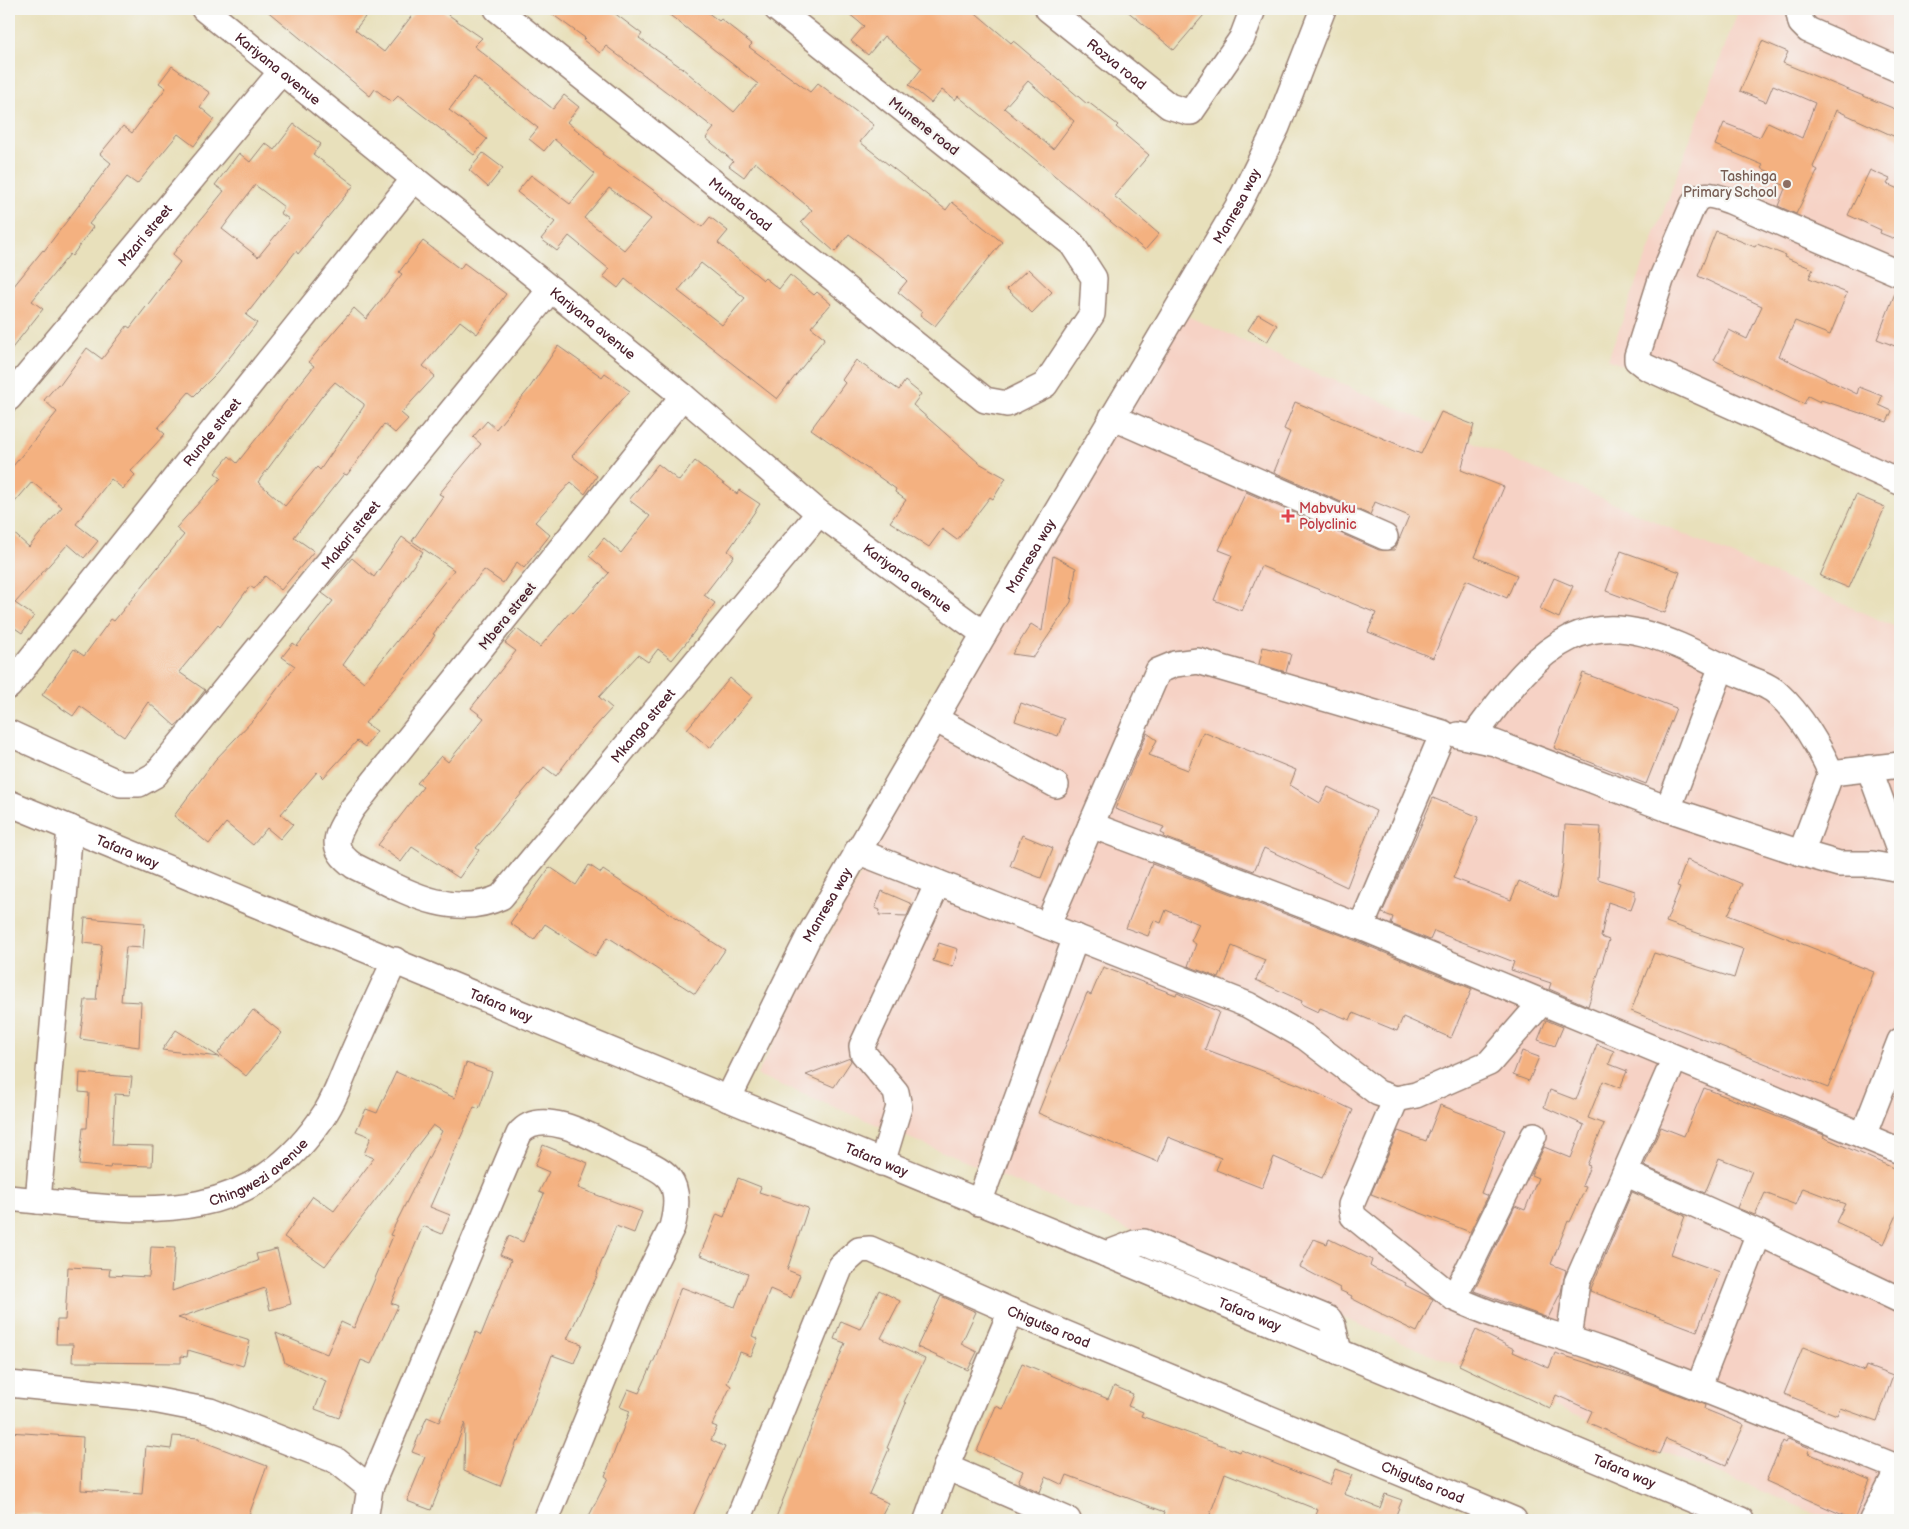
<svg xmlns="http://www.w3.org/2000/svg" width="1909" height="1529" font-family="'Balsamiq Sans',sans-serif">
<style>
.built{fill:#f6d2c5}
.building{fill:#f4b180;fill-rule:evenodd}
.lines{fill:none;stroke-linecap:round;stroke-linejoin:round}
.minor-casing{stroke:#998073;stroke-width:28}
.minor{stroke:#fff;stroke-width:25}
.education-dot{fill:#8d6e63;stroke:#f6f6f2;stroke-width:2}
.health-dot{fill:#e0444e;stroke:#f6f6f2;stroke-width:2}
.labels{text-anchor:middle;stroke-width:4.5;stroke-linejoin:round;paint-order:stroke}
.street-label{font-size:14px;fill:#4a1f2b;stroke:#f6f6f2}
.education-label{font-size:14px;fill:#785e54;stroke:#f6f6f2;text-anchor:end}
.health-label{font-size:14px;fill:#be3a42;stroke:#f6f6f2;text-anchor:start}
</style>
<rect width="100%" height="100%" fill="#f6f6f2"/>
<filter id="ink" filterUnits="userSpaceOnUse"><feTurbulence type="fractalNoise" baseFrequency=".02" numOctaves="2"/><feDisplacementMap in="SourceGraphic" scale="10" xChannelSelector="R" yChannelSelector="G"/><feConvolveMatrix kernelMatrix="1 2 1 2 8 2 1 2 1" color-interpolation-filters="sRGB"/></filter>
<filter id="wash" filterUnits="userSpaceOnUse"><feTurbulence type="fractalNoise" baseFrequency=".0096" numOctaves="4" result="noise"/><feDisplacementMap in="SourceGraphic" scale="20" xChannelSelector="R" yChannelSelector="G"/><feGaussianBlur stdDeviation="1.12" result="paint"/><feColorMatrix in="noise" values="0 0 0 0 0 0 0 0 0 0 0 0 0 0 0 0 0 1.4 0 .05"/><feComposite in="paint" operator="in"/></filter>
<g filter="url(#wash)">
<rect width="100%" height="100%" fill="#e8e0bb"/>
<g class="built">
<polygon points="1739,9 1900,9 1900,494 1608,359"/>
<polygon points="1171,309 1900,629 1900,1520 1831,1520 757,1075 960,682"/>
</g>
<g id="blocks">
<g class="building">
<path d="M265 9H355L365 17 355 30 384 52 417 9H440L482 38 474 46 553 109 564 95 579 107 567 122 603 152 602 154 640 180 702 227 710 217 728 231 718 243 763 280 765 278 779 289 790 275 814 295 817 292 831 304 811 327 825 338 777 399 625 279 618 288 603 276 609 269 569 236 557 251 541 239 555 222 517 192 531 175 570 204 595 174 554 139 544 151 529 139 538 128 474 77 449 110 487 139 474 155 398 96 392 102 375 89 370 96ZM609 188 651 219 624 250 584 218ZM701 263 745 298 722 325 678 291Z"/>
<polygon points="545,9 609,9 642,34 639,38 682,68 734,112 758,84 662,9 703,9 719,21 721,19 752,44 749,47 810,92 818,83 874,125 860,142 946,210 952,202 1002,242 935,326 920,315 922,312 898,292 907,281 896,270 849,234 835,252 801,222 812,210 755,162 744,177 729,166 733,161 706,138 714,128 606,46 600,53 583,40 585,38"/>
<path d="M843 9H971L1011 43 1013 41 1017 44 1087 104 1088 102 1118 125 1116 127 1149 155 1114 196 1159 234 1145 250 958 96 955 100 942 90 931 103 909 85 922 68 884 36 868 55 851 41 864 26ZM1028 81 1074 121 1053 149 1004 108Z"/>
<polygon points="1125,9 1209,9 1174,50"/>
<polygon points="1762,41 1788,52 1783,63 1900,111 1900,139 1836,110 1813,167 1818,170 1796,214 1778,206 1786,186 1779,183 1780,177 1761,168 1763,165 1715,145 1724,123 1760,137 1768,122 1802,138 1815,103 1773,85 1766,102 1740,91"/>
<polygon points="172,66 210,93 200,107 214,119 194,146 178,134 137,184 127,177 89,224 93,227 72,256 70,254 32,301 43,309 9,352 9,292 43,250 44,251 111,163 100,154 123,126 132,133 166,88 159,83"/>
<path d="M294 124 321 144 313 154 354 185 298 254 296 251 246 315 257 323 246 337 217 373 194 396 189 392 158 428 165 434 131 471 135 475 123 489 111 479 76 524 98 541 84 558 68 544 15 603 34 616 22 633 9 624V529L29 547 62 507 32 482 9 509V471L57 412 44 400 58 384 60 385 87 348 102 359 127 326 130 328 180 262 172 255 224 191 215 185 239 153 250 162 265 143 274 150ZM255 185 284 207 280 213 289 219 258 257 222 229Z"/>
<polygon points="483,153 503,168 488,187 469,170"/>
<polygon points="1870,170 1890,179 1887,184 1898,189 1900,184 1900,241 1880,233 1881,230 1848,215"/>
<polygon points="1716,231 1755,247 1757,244 1785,255 1784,257 1813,269 1809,278 1847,293 1830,335 1795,321 1779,356 1857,394 1859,387 1882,396 1879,405 1892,411 1887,422 1821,400 1820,402 1808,396 1804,404 1714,360 1729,330 1747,339 1762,306 1698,276"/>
<path d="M423 241 460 269 464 263 506 294 477 334 460 321 423 366 435 376 401 413 408 419 395 433 384 424 347 475 344 474 294 537 314 551 281 590 265 576 254 589 250 586 220 627 218 625 179 672 205 690 182 720 175 726 148 702 124 737 80 706 73 716 42 695 74 649 84 656 111 619 114 621 184 535 176 528 221 478 215 473 229 456 237 463 314 366 309 362 331 335 354 308 366 319 402 274 399 272ZM335 382 364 404V406L320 470 317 467 285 506 258 482 322 396Z"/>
<polygon points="1028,269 1052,292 1032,313 1007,289"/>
<polygon points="1897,288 1900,288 1900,348 1877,339"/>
<polygon points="1258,314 1277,325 1267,342 1248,330"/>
<polygon points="558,346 602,377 605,373 630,391 572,456 597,476 585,494 571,482 535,522 550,535 524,568 517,562 503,583 484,570 433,634 435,635 411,669 365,723 377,731 365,747 357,741 323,778 317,772 281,814 293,824 280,839 267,828 253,845 226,823 209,844 174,816 215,760 255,718 295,666 282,657 293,643 297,646 333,601 322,593 352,558 374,577 402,537 423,552 343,665 364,682 454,570 412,541 443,496 439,494 481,444 473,437 487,421 496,429 528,390"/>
<polygon points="856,360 899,390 905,381 921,394 913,405 979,463 1006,478 993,499 990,497 957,540 942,529 929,547 890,522 906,500 895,492 896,489 811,429 845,383 842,380"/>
<polygon points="1295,402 1421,454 1441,412 1474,425 1461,470 1504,487 1475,557 1517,575 1507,598 1466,580 1433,658 1368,632 1376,613 1261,566 1242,611 1214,600 1232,555 1219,550 1246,492 1379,550 1395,550 1398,542 1409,516 1375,502 1370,515 1274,472 1290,432 1284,429"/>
<polygon points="695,461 737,494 739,490 760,504 728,551 734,556 704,595 715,603 686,643 672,660 658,649 648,662 638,655 599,697 612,708 583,740 556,776 544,767 476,848 479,850 459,878 412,847 401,862 378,845 423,787 417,783 441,756 448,762 484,718 471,708 516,651 505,643 517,629 540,647 571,611 573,613 609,573 589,556 604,538 621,553 650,516 629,500 658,464 679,481"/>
<polygon points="1856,495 1885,507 1849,588 1820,576"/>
<polygon points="1621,551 1680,572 1665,613 1606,591"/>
<polygon points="1053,556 1076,568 1071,602 1034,657 1012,654 1031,624 1042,631"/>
<polygon points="1554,578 1573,586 1559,618 1540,609"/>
<polygon points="1263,647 1291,654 1286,672 1259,664"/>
<polygon points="1583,673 1676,708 1646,784 1554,748"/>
<polygon points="730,678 752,697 710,748 687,729"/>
<polygon points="1021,703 1064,719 1058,736 1015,721"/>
<polygon points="1203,732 1296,770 1290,785 1320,803 1328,787 1376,811 1347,887 1264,848 1254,871 1164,837 1165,835 1161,833 1164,827 1115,809 1147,733 1157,740 1149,755 1188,770"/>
<polygon points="1433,798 1479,817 1453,878 1511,900 1519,881 1557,898 1563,863 1565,825 1601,827 1598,879 1635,891 1635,899 1631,910 1608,902 1601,937 1609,940 1588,1006 1549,989 1551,983 1511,970 1514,962 1434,931 1430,940 1391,924 1393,917 1382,913"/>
<polygon points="1022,835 1053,848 1041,878 1010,866"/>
<polygon points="1687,860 1742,884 1728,915 1874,972 1828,1088 1631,1011 1654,953 1734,978 1743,949 1666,922 1680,887 1677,886"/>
<polygon points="1152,864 1344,936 1472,989 1451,1038 1403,1017 1397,1031 1353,1013 1350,1020 1320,1008 1318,1012 1301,1004 1302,1001 1256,980 1265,960 1232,946 1219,978 1188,966 1196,944 1191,941 1199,924 1166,910 1161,923 1154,920 1148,936 1126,928"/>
<polygon points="589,865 601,873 603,870 725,950 695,994 608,937 595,956 545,924 534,940 510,923 550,867 576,885"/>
<polygon points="882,891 912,904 907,916 879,915 880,910 875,908"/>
<polygon points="85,918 145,923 143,948 126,947 121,1001 141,1002 139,1047 80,1039 85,1000 96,1000 102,945 83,943"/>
<polygon points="939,943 958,949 953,967 933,961"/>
<polygon points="1103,967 1176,995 1177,993 1219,1012 1205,1049 1300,1085 1353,1110 1322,1178 1274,1157 1262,1188 1216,1170 1221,1158 1168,1137 1158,1162 1038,1113 1087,993 1091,995"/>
<polygon points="253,1010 282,1033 246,1076 218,1053"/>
<polygon points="1546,1020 1563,1027 1555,1046 1538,1040"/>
<polygon points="176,1030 219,1057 162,1050"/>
<polygon points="1597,1044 1614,1051 1609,1064 1627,1071 1620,1088 1603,1081 1588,1118 1604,1124 1587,1165 1590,1166 1582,1186 1586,1187 1570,1222 1568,1221 1551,1264 1566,1270 1561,1292 1548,1318 1474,1291 1515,1206 1525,1210 1538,1178 1531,1175 1544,1147 1571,1158 1584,1125 1544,1107 1550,1090 1576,1100"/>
<polygon points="1522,1051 1539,1057 1529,1081 1513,1075"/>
<polygon points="850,1058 851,1061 834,1087 806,1075"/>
<polygon points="466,1063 492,1072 479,1109 474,1107 430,1207 450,1215 442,1234 423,1226 391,1303 398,1306 371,1364 361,1360 339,1418 315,1409 326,1381 285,1363 276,1333 327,1354 341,1322 354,1328 393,1236 390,1235 442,1131 433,1125 325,1266 284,1237 313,1196 334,1211 374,1158 364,1154 371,1137 356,1131 366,1109 377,1113 396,1072 455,1098"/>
<polygon points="80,1073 132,1077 130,1095 115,1094 112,1145 153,1146 152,1166 111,1165 110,1168 79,1165 83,1128 87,1128 89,1093 79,1092"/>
<polygon points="1704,1088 1824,1135 1823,1137 1900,1171 1900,1208 1884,1244 1836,1222 1845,1204 1803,1188 1796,1205 1765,1193 1755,1215 1737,1208 1752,1171 1719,1158 1705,1193 1644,1166 1661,1127 1684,1136"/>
<polygon points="1440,1105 1505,1130 1481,1193 1488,1196 1470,1232 1371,1194 1398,1131 1426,1141"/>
<polygon points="543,1145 588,1163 578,1188 642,1212 634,1233 616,1226 597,1273 598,1274 567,1339 582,1344 574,1363 552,1355 519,1442 517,1441 500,1486 464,1471 465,1423 431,1510 407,1501 425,1457 412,1452 427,1417 439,1422 476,1332 481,1335 511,1260 500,1255 509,1236 523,1242 544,1194 539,1192 549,1172 535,1166"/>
<polygon points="738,1178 761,1187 759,1192 808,1208 787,1270 800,1275 791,1298 770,1289 752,1336 758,1339 751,1356 740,1352 727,1383 731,1386 712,1425 717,1427 711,1440 725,1447 691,1520 587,1520 608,1478 605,1476 630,1411 620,1407 628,1389 639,1393 656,1356 681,1287 735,1307 748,1274 700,1255 717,1214 724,1217"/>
<polygon points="1632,1192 1685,1216 1671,1254 1720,1272 1697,1331 1590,1291"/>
<polygon points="1314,1239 1327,1244 1329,1239 1372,1260 1370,1266 1375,1269 1406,1283 1405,1285 1433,1299 1417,1332 1382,1315 1382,1314 1351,1298 1352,1296 1339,1290 1340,1288 1300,1267"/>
<polygon points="151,1247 175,1248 172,1291 258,1261 256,1254 277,1249 291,1304 270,1310 265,1288 178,1318 250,1341 243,1366 188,1350 187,1357 181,1356 181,1363 72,1362 73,1344 56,1344 57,1320 65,1320 68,1267 110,1269 109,1275 149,1277"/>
<polygon points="879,1290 900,1301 881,1338 925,1359 904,1402 906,1403 887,1448 889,1449 869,1494 888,1503 879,1520 775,1520 845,1343 834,1339 841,1321 860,1329"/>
<polygon points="941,1296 976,1312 961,1344 977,1352 968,1370 917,1347"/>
<polygon points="1476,1330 1514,1349 1513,1352 1549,1368 1555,1353 1581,1361 1637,1379 1705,1405 1704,1409 1744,1425 1726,1465 1666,1439 1659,1454 1587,1422 1592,1411 1556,1395 1550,1409 1459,1365"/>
<polygon points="1803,1347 1864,1371 1866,1366 1893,1376 1877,1421 1840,1408 1837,1415 1784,1394"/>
<polygon points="1022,1363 1108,1399 1114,1386 1133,1394 1128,1406 1143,1412 1141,1416 1240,1452 1241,1450 1329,1485 1335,1469 1352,1475 1344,1494 1380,1508 1385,1494 1402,1500 1396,1515 1407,1520 1314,1520 1318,1510 1225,1473 1208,1520 1162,1520 1165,1512 1067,1475 1063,1485 1046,1477 1040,1492 1018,1482 1023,1471 977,1451 996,1406 1003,1409"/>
<polygon points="9,1432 83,1437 81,1490 142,1494 146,1446 171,1449 173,1436 199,1438 199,1440 267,1466 247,1520 85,1520 85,1518 9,1513"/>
<polygon points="1788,1439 1810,1448 1808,1453 1870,1480 1854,1520 1766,1481 1783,1441 1786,1443"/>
</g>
</g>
</g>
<g filter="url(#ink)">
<use href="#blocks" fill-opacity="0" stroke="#998073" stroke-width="1"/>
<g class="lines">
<g class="minor-casing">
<g id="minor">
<path id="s1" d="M204 9 683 396 819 513 984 634"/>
<path id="s2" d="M497 9 985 400 1007 404 1045 385 1092 314 1094 278 1072 244 777 9"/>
<path id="s3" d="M1048 9 1169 106 1188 112H1191L1242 38 1253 9"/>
<polyline points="1798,9 1801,23 1808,30 1900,70"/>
<path d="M1900 274 1730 201C1715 196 1700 189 1692 207L1661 280 1637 356V360L1646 367 1900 482"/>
<path id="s4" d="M683 396 352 809C338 834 326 846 354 866 400 888 449 921 501 897L819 513"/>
<path id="s5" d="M9 398 281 72"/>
<polyline points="1112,417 1385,537"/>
<path id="s6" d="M9 686 414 179"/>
<polyline points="935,719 1056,785"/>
<path id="s7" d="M9 733 121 784H139L155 775 551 289"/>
<polyline points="1458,735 1495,743 1668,809 1801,853 1839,864 1872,864 1900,869"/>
<path d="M1473 737C1501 701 1527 659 1570 638 1625 611 1685 649 1734 672 1748 679 1768 684 1778 694 1800 714 1819 746 1831 773L1801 853"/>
<polyline points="1869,768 1900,853"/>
<polyline points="1831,773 1900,765"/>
<path id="s8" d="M9 803 1106 1254 1741 1520"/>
<polyline points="1668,809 1722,666"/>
<polyline points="1091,825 1361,927 1900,1151"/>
<polyline points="857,851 1248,1005 1305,1037 1378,1093 1396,1099 1416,1095 1489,1063 1542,1002"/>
<polyline points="1047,926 1158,671 1175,664 1198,661 1443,733 1361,927"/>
<path id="s9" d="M728 1099 809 936 984 634 1237 208 1277 127 1323 9"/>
<path d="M1396 1099 1351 1205 1353 1216 1454 1298C1503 1321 1557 1334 1607 1352 1706 1389 1802 1429 1899 1468"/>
<polyline points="1863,1136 1900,1041"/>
<polyline points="882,1163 899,1107 896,1092 863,1053 862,1046 938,883"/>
<polyline points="1625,1173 1759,1233 1900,1300"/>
<path id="s10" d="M9 1198C134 1210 246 1236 326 1112 335 1098 341 1080 348 1064 363 1029 379 995 395 960"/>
<polyline points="38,1201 70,828"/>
<polyline points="979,1203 1076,937"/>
<polyline points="1106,1254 1135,1243 1144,1242 1329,1319 1333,1326 1339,1352"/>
<polyline points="1454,1298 1534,1135"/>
<polyline points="1569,1338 1577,1282 1675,1058"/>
<polyline points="9,1384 138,1397 210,1411 337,1461 370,1488"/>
<polyline points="1699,1386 1759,1233"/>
<polyline points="946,1467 1068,1520"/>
<polyline points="1878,1507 1900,1518"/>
<path d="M365 1520 370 1488 519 1134C542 1104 601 1142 625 1154 639 1160 659 1166 669 1178 679 1191 676 1212 672 1227L635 1302 546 1520"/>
<path id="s11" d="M738 1520 841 1266 859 1250 870 1249 1011 1311 1514 1520"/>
<polyline points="927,1520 946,1467 1011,1311"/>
<polyline points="1872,1520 1900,1466"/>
</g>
</g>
<use href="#minor" class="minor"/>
</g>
</g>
<circle class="education-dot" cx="1787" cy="184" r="5"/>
<path class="health-dot" d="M1285.5 508.5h5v5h5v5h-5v5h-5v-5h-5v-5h5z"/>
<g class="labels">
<g class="street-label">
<text dy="5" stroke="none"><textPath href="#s3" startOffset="88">Rozva road</textPath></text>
<text dy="5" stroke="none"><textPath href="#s1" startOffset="95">Kariyana avenue</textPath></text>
<text transform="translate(924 126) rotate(38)" y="5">Munene road</text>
<text dy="5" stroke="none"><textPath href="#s2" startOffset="312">Munda road</textPath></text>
<text dy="5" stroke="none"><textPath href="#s9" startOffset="1028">Manresa way</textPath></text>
<text dy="5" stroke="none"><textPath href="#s5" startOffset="212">Mzari street</textPath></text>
<text dy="5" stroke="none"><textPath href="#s1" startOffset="500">Kariyana avenue</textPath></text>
<text dy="5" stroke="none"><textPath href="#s6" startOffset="325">Runde street</textPath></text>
<text dy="5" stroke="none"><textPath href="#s7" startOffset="469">Makari street</textPath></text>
<text dy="5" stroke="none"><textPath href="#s9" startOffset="622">Manresa way</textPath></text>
<text dy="5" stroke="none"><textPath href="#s1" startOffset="905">Kariyana avenue</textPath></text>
<text transform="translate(507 616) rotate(-51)" y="5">Mbera street</text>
<text dy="5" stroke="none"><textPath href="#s4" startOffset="975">Mkanga street</textPath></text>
<text dy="5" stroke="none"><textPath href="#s8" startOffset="128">Tafara way</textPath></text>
<text dy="5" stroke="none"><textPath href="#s9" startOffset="218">Manresa way</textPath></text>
<text dy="5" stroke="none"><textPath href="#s8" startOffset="532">Tafara way</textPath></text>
<text dy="5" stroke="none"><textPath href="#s8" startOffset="938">Tafara way</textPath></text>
<text dy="5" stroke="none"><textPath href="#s10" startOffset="259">Chingwezi avenue</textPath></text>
<text dy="5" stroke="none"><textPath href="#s8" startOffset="1342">Tafara way</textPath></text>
<text dy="5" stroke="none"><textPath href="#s11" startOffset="504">Chigutsa road</textPath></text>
<text dy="5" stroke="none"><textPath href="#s8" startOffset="1748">Tafara way</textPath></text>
<text dy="5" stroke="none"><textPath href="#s11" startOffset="909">Chigutsa road</textPath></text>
</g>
<g class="education-label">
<text x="1777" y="181">Tashinga<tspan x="1777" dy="16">Primary School</tspan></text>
</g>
<g class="health-label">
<text x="1299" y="513">Mabvuku<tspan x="1299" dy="16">Polyclinic</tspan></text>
</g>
</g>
<rect width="1909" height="1529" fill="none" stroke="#f6f6f2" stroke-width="30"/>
</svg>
